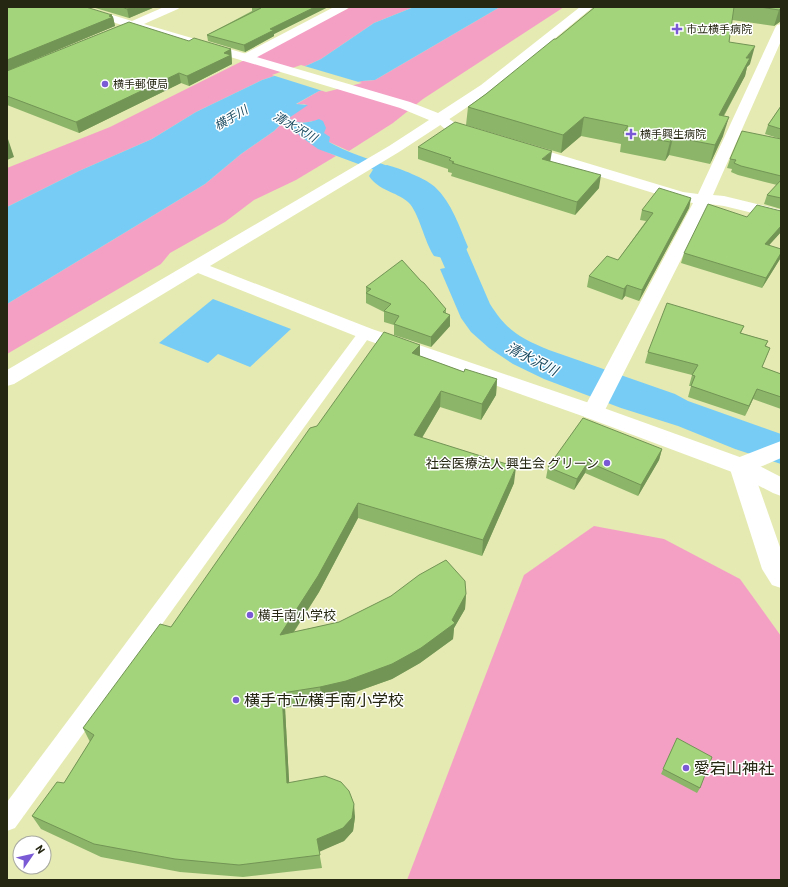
<svg xmlns="http://www.w3.org/2000/svg" width="788" height="887" font-family="Barlow,'Noto Sans JP',sans-serif">
<style>
.green{fill:#f4a0c5}
.water{fill:#77ccf6}
.pier{fill:#e5eab2}
.lines{fill:none;stroke-linecap:round;stroke-linejoin:round}
.river{fill:#77ccf6;fill-rule:evenodd}
.lane{fill:#fff;fill-rule:evenodd}
.street{fill:#fff;fill-rule:evenodd}
.secondary{fill:#fff;fill-rule:evenodd}
.wall{fill:#8cb569}
.shaded-wall{fill:#729455}
.building{fill:#a3d37a;stroke:#729455}
.poi-dot{fill:#7b5bd5;stroke:#fff;stroke-width:1.5}
.labels{text-anchor:middle;stroke-width:3;stroke-linejoin:round;paint-order:stroke}
.far-poi-label{font-size:11px;fill:#262712;stroke:#fff;text-anchor:start}
.far-water-label{font-size:12px;font-style:italic;fill:#19495f;stroke:#fff}
.poi-label{font-size:13px;fill:#262712;stroke:#fff;text-anchor:end}
.water-label{font-size:14px;font-style:italic;fill:#19495f;stroke:#fff}
.near-poi-label{font-size:16px;fill:#262712;stroke:#fff;text-anchor:start}
</style>
<rect width="100%" height="100%" fill="#e5eab2"/>
<g class="green">
<polygon points="351,7 414,7 374,23 321,59 308,65 262,80 196,112 152,139 79,171 7,207 7,168 110,127"/>
<path d="M500 7H564L423 99 393 123 349 151 329 142V139L312 121C304 124 295 123 289 118L306 104 295 105 319 91 362 81 375 80Z"/>
<path d="M283 122C293 123 294 130 300 135 309 144 325 151 336 156L296 180 254 200 225 222 170 253 161 264 7 354V304L205 184 241 154 274 131Z"/>
<polygon points="594,526 664,539 740,579 781,636 781,880 407,880 524,575"/>
</g>
<g class="water">
<path d="M414 7H500L375 80 362 81 319 91 296 104 308 105 289 118C298 125 309 123 319 119L323 121 326 128 324 133 330 137 329 142C362 162 424 170 446 202L490 304C507 331 520 338 549 350L675 394 688 401 781 434V464L735 449 678 426 621 408 544 379 513 364 489 348 471 332 461 318 440 269 445 268 434 243H429L414 196 409 190 416 186 406 180 396 178 318 149 300 136 288 122H283L274 131 241 154 205 184 7 304V207L79 171 152 139 196 112 262 80 308 65 321 59 374 23Z"/>
<polygon points="213,299 291,329 250,367 218,354 208,363 159,343"/>
</g>
<polygon class="pier" points="301,65 362,83 326,92 272,75"/>
<g class="lines">
<path class="river" d="M387 165C399 168 427 179 435 187 452 203 459 226 468 247L462 256 448 259 434 256C424 241 419 212 408 202 395 191 379 191 369 176L374 168Z"/>
<polygon class="lane" points="365,329 370,330 372,333 370,336 15,828 7,831 7,802 360,330"/>
<g class="street">
<polygon points="334,7 349,7 347,9 250,61 242,61 240,58 242,55"/>
<polygon points="781,24 781,41 713,195 724,196 781,210 781,220 724,206 709,204 604,412 601,417 593,419 585,417 582,412 693,203 676,200 517,151 515,148 517,145 522,144 527,145 683,192 698,194 775,28 777,25"/>
<polygon points="440,115 445,116 455,123 482,132 484,135 482,138 477,139 445,129 433,119 435,116"/>
<polygon points="781,441 781,458 753,470 781,550 781,588 772,585 762,569 729,466 732,460"/>
</g>
<polygon class="secondary" points="68,7 86,7 132,21 164,7 180,7 178,9 144,24 410,102 438,113 481,85 580,7 593,7 491,91 445,122 399,152 210,266 372,329 601,407 748,460 781,477 781,496 773,493 732,472 585,417 358,337 198,273 14,384 7,386 7,370 389,146 429,120 400,108 134,28 127,31 123,30 121,27 122,25 70,9"/>
</g>
<g class="wall">
<polygon points="7,7 112,15 112,17 113,17 115,26 14,68 189,41 231,49 232,64 189,86 181,83 79,133 7,105"/>
<polygon points="92,7 155,7 129,18"/>
<polygon points="252,7 328,7 274,34 274,36 245,52 208,41 207,35 252,11"/>
<polygon points="595,7 781,7 781,21 774,26 732,20 729,42 750,64 747,67 745,76 724,116 723,136 710,164 669,155 665,161 620,152 621,144 581,136 561,153 466,125 468,107 486,94 556,39"/>
<polygon points="781,106 781,139 765,134 768,125"/>
<polygon points="781,139 781,209 764,204 767,195 777,185 738,175 731,172 732,169 727,168 730,159"/>
<polygon points="418,147 550,161 599,188 575,215 451,176 452,173 448,172 448,169 418,159"/>
<polygon points="691,198 689,208 639,301 625,296 622,300 587,287 589,276 618,260 646,221 640,220 642,210"/>
<polygon points="781,211 781,232 769,245 781,253 781,256 780,259 762,288 681,263 684,253 747,217"/>
<polygon points="366,287 446,309 446,313 450,326 431,347 394,335 394,325 384,322 384,312 366,303"/>
<polygon points="744,326 741,333 768,341 766,346 770,348 762,367 781,374 781,409 753,399 745,416 688,397 691,386 689,386 692,375 645,363 648,352"/>
<polygon points="420,356 464,372 497,379 496,395 481,420 440,407 422,438 514,483 482,556 358,518 319,592 294,632 466,594 465,609 454,628 453,639 420,663 392,679 347,695 322,702 285,708 289,783 355,817 353,831 344,841 319,851 322,868 243,877 180,872 101,857 41,829 32,816 64,783 90,742 83,728 171,627 317,426"/>
<polygon points="662,449 659,460 638,496 585,473 574,490 546,478 548,467"/>
<polygon points="677,738 700,788 697,793 661,774"/>
</g>
<g class="shaded-wall">
<polygon points="131,7 155,7 129,18 127,9"/>
<polygon points="315,7 328,7 274,34 274,36 245,52 244,45 270,29"/>
<polygon points="781,8 781,21 774,26 779,10"/>
<polygon points="112,15 112,17 113,17 115,26 7,71 7,60"/>
<polygon points="755,46 750,64 747,67 745,76 714,133 719,115 746,58"/>
<polygon points="231,49 232,64 189,86 187,76 224,53"/>
<polygon points="179,73 181,83 79,133 76,122"/>
<polygon points="584,117 581,136 561,153 563,135"/>
<polygon points="729,117 723,136 710,164 715,145"/>
<polygon points="7,136 14,157 7,160"/>
<polygon points="673,137 669,155 665,161 670,142"/>
<polygon points="552,151 550,163 542,159"/>
<polygon points="601,175 599,188 575,215 577,202"/>
<polygon points="691,198 689,208 639,301 642,290"/>
<polygon points="781,226 781,232 762,253 765,244"/>
<polygon points="781,253 781,256 780,259 762,288 766,278"/>
<polygon points="627,285 625,296 622,300 624,289"/>
<polygon points="450,315 450,326 431,347 431,337"/>
<polygon points="420,345 420,360 412,353"/>
<polygon points="497,379 496,395 481,420 482,404"/>
<polygon points="757,389 753,399 745,416 749,406"/>
<polygon points="441,391 440,407 414,451 414,435"/>
<polygon points="662,449 659,460 638,496 641,485"/>
<polygon points="588,462 585,473 574,490 577,479"/>
<polygon points="516,467 514,483 482,556 483,540"/>
<polygon points="358,503 358,518 319,592 282,650 280,635"/>
<polygon points="466,594 465,609 454,628 453,639 420,663 392,679 347,695 322,702 320,687 452,620"/>
<polygon points="282,693 285,708 290,797 287,783"/>
<polygon points="354,804 355,817 353,831 344,841 319,852 317,839"/>
</g>
<g class="building">
<polygon points="7,7 86,7 112,15 109,16 113,17 7,60"/>
<polygon points="122,7 131,7 127,9"/>
<polygon points="259,7 315,7 270,29 274,30 244,45 207,35 261,8"/>
<polygon points="595,7 734,7 729,42 755,46 746,58 750,58 719,115 729,117 715,145 673,137 670,142 623,133 628,126 584,117 563,135 468,107 486,94 554,39 556,39"/>
<polygon points="760,7 781,7 781,8 779,10"/>
<polygon points="129,22 189,41 194,38 231,49 224,53 231,55 187,76 179,73 76,122 7,96 7,71"/>
<polygon points="781,106 781,129 768,125"/>
<polygon points="455,122 552,151 542,159 601,175 577,202 452,163 454,162 449,160 451,158 418,147"/>
<polygon points="742,131 781,139 781,176 741,166 734,163 736,160 730,159"/>
<polygon points="781,180 781,198 767,195"/>
<polygon points="659,188 691,198 642,290 627,285 624,289 589,276 607,256 618,260 653,213 642,210"/>
<polygon points="708,204 747,217 757,205 781,211 781,226 765,244 781,249 781,253 766,278 684,253"/>
<polygon points="402,260 421,281 424,283 446,309 443,312 450,315 431,337 394,324 399,316 384,311 391,304 366,293 371,289 366,287"/>
<polygon points="667,303 744,326 740,333 768,341 765,346 770,348 762,367 781,374 781,397 757,389 749,406 691,386 695,376 692,375 698,365 648,352"/>
<polygon points="384,332 420,345 412,353 464,372 465,369 497,379 482,404 441,391 414,435 516,467 483,540 358,503 318,576 280,635 339,622 391,596 419,575 446,560 465,581 466,594 452,620 455,623 421,648 392,664 346,681 320,687 282,693 287,783 325,776 341,782 349,791 354,804 352,818 343,828 317,839 320,855 239,865 175,859 94,844 32,816 57,782 64,783 94,735 83,728 160,624 171,627 310,428 317,426"/>
<polygon points="583,418 662,449 641,485 588,462 577,479 548,467"/>
<polygon points="677,738 712,757 700,788 663,769"/>
</g>
<g class="poi-dot">
<path d="M675 23h4v4h4v4h-4v4h-4v-4h-4v-4h4z"/>
<circle cx="105" cy="84" r="4"/>
<path d="M629 128h4v4h4v4h-4v4h-4v-4h-4v-4h4z"/>
<circle cx="607" cy="463" r="4"/>
<circle cx="250" cy="615" r="4"/>
<circle cx="236" cy="700" r="4"/>
<circle cx="686" cy="768" r="4"/>
</g>
<g class="labels">
<g class="far-poi-label">
<text x="686" y="33">市立横手病院</text>
<text x="113" y="88">横手郵便局</text>
<text x="640" y="138">横手興生病院</text>
</g>
<g class="far-water-label">
<text transform="translate(231 118) rotate(-30)" y="4">横手川</text>
<text transform="translate(295 127) rotate(30)" y="4">清水沢川</text>
</g>
<g class="poi-label">
<text x="599" y="468">社会医療法人 興生会 グリーン</text>
<text x="258" y="620" text-anchor="start">横手南小学校</text>
</g>
<g class="water-label">
<text transform="translate(532 359) rotate(27)" y="5">清水沢川</text>
</g>
<g class="near-poi-label">
<text x="244" y="706">横手市立横手南小学校</text>
<text x="694" y="774">愛宕山神社</text>
</g>
</g>
<rect width="788" height="887" fill="none" stroke="#262712" stroke-width="16"/>
<g transform="translate(32 855) rotate(56)"><circle r="19" fill="#ffffff" stroke="#a8a9a0"/>
<path d="M0-3L7 15L0 10L-7 15Z" fill="#7b5bd5"/>
<text y="-6" font-size="11" font-weight="bold" text-anchor="middle" fill="#262712">N</text>
</g>
</svg>
